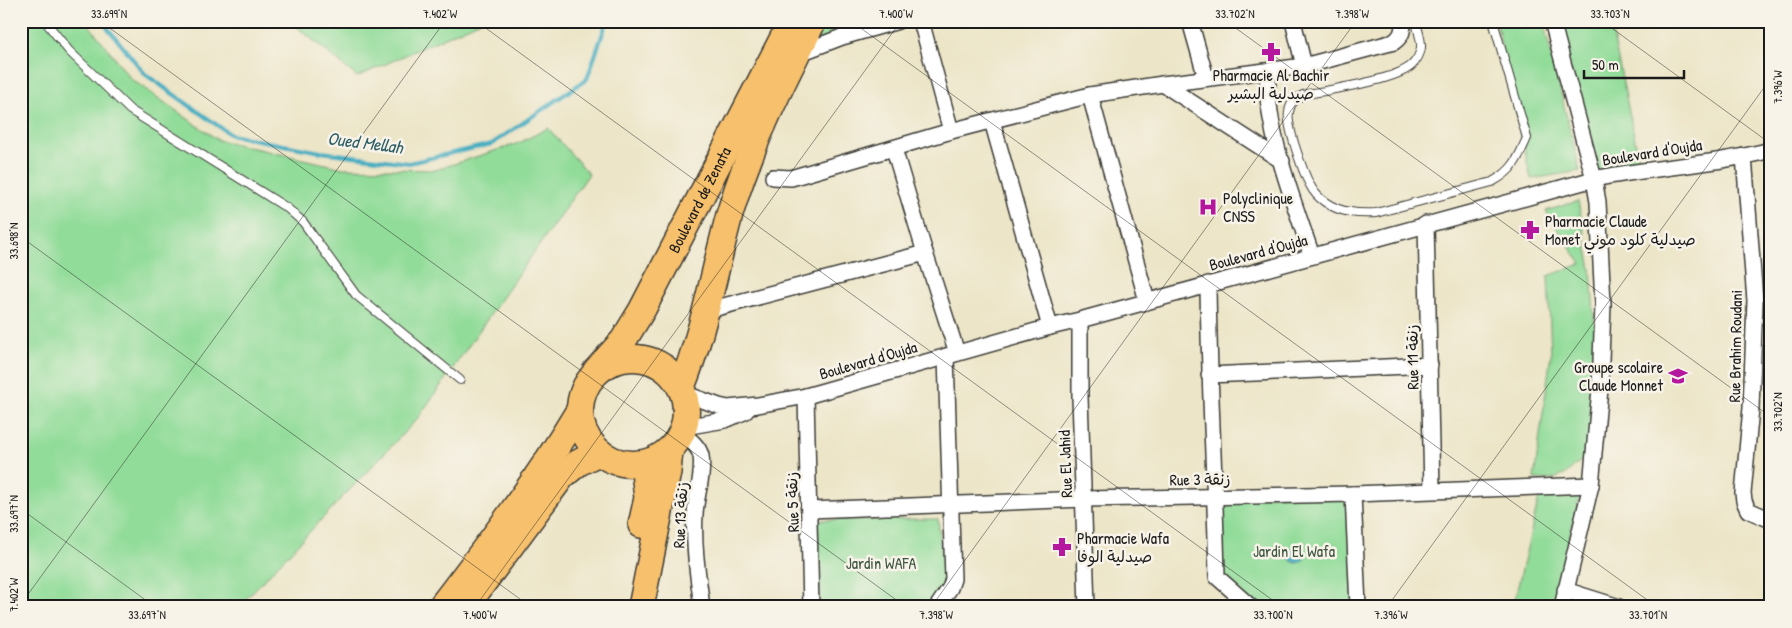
<svg xmlns="http://www.w3.org/2000/svg" width="1792" height="628" font-family="'Patrick Hand','Playpen Sans Arabic',sans-serif">
<style>
.green{fill:#91dc99;stroke:#567c5a}
.water{fill:#44aec2;stroke:#30656f}
.lines{fill:none;stroke-linecap:round;stroke-linejoin:round}
.stream{stroke:#44aec2;stroke-width:4}
.service-casing{stroke:#3b3a36;stroke-width:10}
.minor-casing{stroke:#3b3a36;stroke-width:18}
.primary-casing{stroke:#3b3a36;stroke-width:28}
.trunk-casing{stroke:#3b3a36;stroke-width:29}
.service{stroke:#fff;stroke-width:8}
.minor{stroke:#fff;stroke-width:15}
.primary{stroke:#f7c06c;stroke-width:25}
.trunk{stroke:#f7c06c;stroke-width:26}
.ticks{fill:none;stroke:#1c1c1c;stroke-width:1;stroke-opacity:0.45}
.labels{text-anchor:middle;stroke-width:5;stroke-linejoin:round;paint-order:stroke}
.poi-label{font-size:16px;fill:#1c1c1c;stroke:#f7f3e8;text-anchor:start}
.street-label{font-size:16px;fill:#1c1c1c;stroke:#f7f3e8}
.park-label{font-size:16px;fill:#3f5642;stroke:#f7f3e8}
.water-label{font-size:18px;font-style:italic;fill:#2e5e67;stroke:#f7f3e8}
.neatline{fill:none;stroke:#1c1c1c;stroke-width:2}
.ticks-label{font-size:12px;text-anchor:middle;fill:#1c1c1c}
</style>
<rect width="100%" height="100%" fill="#f7f3e8"/>
<filter id="ink" filterUnits="userSpaceOnUse"><feTurbulence type="fractalNoise" baseFrequency=".02" numOctaves="2"/><feDisplacementMap in="SourceGraphic" scale="10" xChannelSelector="R" yChannelSelector="G"/><feConvolveMatrix kernelMatrix="1 2 1 2 8 2 1 2 1" color-interpolation-filters="sRGB"/></filter>
<filter id="wash" filterUnits="userSpaceOnUse"><feTurbulence type="fractalNoise" baseFrequency=".0096" numOctaves="4" result="noise"/><feDisplacementMap in="SourceGraphic" scale="20" xChannelSelector="R" yChannelSelector="G"/><feGaussianBlur stdDeviation="1.12" result="paint"/><feColorMatrix in="noise" values="0 0 0 0 0 0 0 0 0 0 0 0 0 0 0 0 0 1.4 0 .05"/><feComposite in="paint" operator="in"/></filter>
<g filter="url(#wash)">
<rect width="100%" height="100%" fill="#ece5c7"/>
<g class="green">
<polygon points="21,21 86,21 131,79 218,140 343,168 435,170 519,143 548,128 589,174 418,418 238,607 21,607"/>
<polygon points="290,21 481,21 357,77"/>
<polygon points="823,21 888,21 813,42"/>
<polygon points="1496,21 1543,21 1580,171 1531,179"/>
<polygon points="1556,21 1610,21 1640,164 1595,172"/>
<polygon points="1578,201 1591,269 1595,330 1595,413 1584,458 1564,475 1551,480 1534,479 1551,354 1548,276 1581,264 1546,211"/>
<polygon points="1353,494 1358,607 1242,607 1212,582 1216,496"/>
<polygon points="1580,495 1554,598 1541,607 1513,607 1539,498"/>
<polygon points="938,519 945,587 925,607 820,607 818,520"/>
</g>
<circle class="water" cx="1297" cy="555" r="8"/>
<g class="lines">
<polyline class="stream" points="102,21 145,74 231,135 321,152 409,163 492,144 587,79 607,21"/>
</g>
</g>
<g filter="url(#ink)">
<g class="lines">
<g class="service-casing">
<g id="service">
<polyline points="45,21 69,51 130,110 287,208 303,222 356,295 460,380"/>
<path d="M1416 21C1417 29 1422 40 1421 48 1420 54 1416 61 1412 65 1395 81 1327 90 1303 95 1295 99 1290 103 1289 112 1286 125 1303 172 1310 185 1313 191 1319 198 1325 202 1341 213 1358 214 1376 213L1492 182C1513 171 1518 159 1527 138L1493 21"/>
</g>
</g>
<g class="minor-casing">
<g id="minor">
<polyline points="921,21 951,131"/>
<polyline points="1190,21 1206,78"/>
<polyline points="1293,21 1304,66"/>
<polyline points="1552,21 1594,179 1598,202 1603,304 1600,389 1591,485 1562,607"/>
<polyline points="799,50 808,50 842,37 898,21"/>
<path d="M1268 71C1268 82 1267 94 1269 105 1275 155 1296 208 1312 256"/>
<polyline points="1163,84 1282,161"/>
<polyline points="1090,95 1147,301"/>
<polyline points="992,121 1050,327"/>
<polyline points="894,149 925,253 957,353"/>
<polyline points="1744,156 1755,301 1751,408 1743,493 1744,501 1748,510 1771,520"/>
<path d="M773 177 791 178 951 131 1090 95 1163 84 1304 66 1394 42C1402 36 1403 31 1403 21"/>
<polyline points="1426,224 1432,490"/>
<path d="M1208 284C1209 382 1215 479 1217 577L1251 607"/>
<polyline points="705,311 925,253"/>
<polyline points="1080,320 1080,397 1087,607"/>
<polyline points="1209,375 1430,365"/>
<path d="M683 393 719 406 728 408 758 405 806 396 1050 327 1080 320 1594 179C1653 167 1713 165 1771 150"/>
<polyline points="806,396 811,607"/>
<polyline points="684,427 725,420 746,411"/>
<path d="M681 433C689 439 699 446 701 456 704 475 696 495 695 514 693 545 698 576 702 607"/>
<polyline points="1353,494 1358,607"/>
<polyline points="810,510 1084,499 1353,494 1591,485"/>
<polyline points="1565,590 1619,607"/>
<polyline points="937,607 950,588 953,579 946,356"/>
</g>
</g>
<g class="primary-casing">
<g id="primary">
<polyline points="641,525 647,498 643,463"/>
<polyline points="641,607 668,472 670,450"/>
</g>
</g>
<g class="trunk-casing">
<g id="trunk">
<circle cx="633" cy="411" r="53"/>
<path id="s1" d="M596 371 623 341 642 310 792 21"/>
<path d="M681 388C704 332 714 271 730 213 750 145 782 83 813 21"/>
<path d="M441 607C490 543 538 480 579 411"/>
<polyline points="465,607 562,476 578,463 599,452"/>
</g>
</g>
<use href="#service" class="service"/>
<use href="#minor" class="minor"/>
<use href="#primary" class="primary"/>
<use href="#trunk" class="trunk"/>
</g>
</g>
<path class="ticks" d="M100 21 906 607M476 21 1282 607M851 21 1657 607M1226 21 1771 417M1602 21 1771 144M21 237 531 607M21 509 155 607M21 604 445 21M475 607 901 21M931 607 1356 21M1387 607 1771 78"/>
<defs>
<g id="pharmacy-bare" transform="scale(1.5)"><path d="M-2-6h4v4h4v4h-4v4h-4v-4h-4v-4h4Z" fill="#b5179e" stroke="#f7f3e8" stroke-width="2.5" paint-order="stroke"/></g>
<g id="hospital-bare" transform="scale(1.5)"><path d="M-5-5h3v3.5h4V-5h3V5h-3V1.5h-4V5h-3Z" fill="#b5179e" stroke="#f7f3e8" stroke-width="2.5" paint-order="stroke"/></g>
<g id="school-bare" transform="scale(1.5)"><path d="M0-5L7-2L0 1L-7-2ZM-4 1L0 2.5L4 1V4Q0 6-4 4Z" fill="#b5179e" stroke="#f7f3e8" stroke-width="2.5" paint-order="stroke"/></g>
</defs>
<g fill-rule="evenodd">
<use href="#pharmacy-bare" x="1271" y="52"/>
<use href="#hospital-bare" x="1208" y="207"/>
<use href="#pharmacy-bare" x="1530" y="230"/>
<use href="#school-bare" x="1678" y="376"/>
<use href="#pharmacy-bare" x="1062" y="547"/>
</g>
<g class="labels">
<g class="poi-label">
<text x="1271" y="81" text-anchor="middle">Pharmacie Al Bachir<tspan x="1271" dy="18">صيدلية البشير</tspan></text>
<text x="1223" y="204">Polyclinique<tspan x="1223" dy="18">CNSS</tspan></text>
<text x="1545" y="227">Pharmacie Claude<tspan x="1545" dy="18">Monet صيدلية كلود موني</tspan></text>
<text x="1663" y="373" text-anchor="end">Groupe scolaire<tspan x="1663" dy="18">Claude Monnet</tspan></text>
<text x="1077" y="544">Pharmacie Wafa<tspan x="1077" dy="18">صيدلية الوفا</tspan></text>
</g>
<g class="street-label">
<text transform="translate(1652 152) rotate(-9)" y="6">Boulevard d'Oujda</text>
<text dy="6" stroke="none"><textPath href="#s1" startOffset="201">Boulevard de Zenata</textPath></text>
<text transform="translate(1258 252) rotate(-15)" y="6">Boulevard d'Oujda</text>
<text transform="translate(1735 346) rotate(-89)" y="6">Rue Brahim Roudani</text>
<text transform="translate(1412 357) rotate(-91)" y="6">Rue 11 زنقة</text>
<text transform="translate(868 360) rotate(-16)" y="6">Boulevard d'Oujda</text>
<text transform="translate(1065 464) rotate(-92)" y="6">Rue El Jahid</text>
<text transform="translate(1200 479) rotate(-1)" y="6">Rue 3 زنقة</text>
<text transform="translate(792 502) rotate(-92)" y="6">Rue 5 زنقة</text>
<text transform="translate(680 515) rotate(-87)" y="6">Rue 13 زنقة</text>
</g>
<g class="park-label">
<text x="1294" y="557">Jardin El Wafa</text>
<text x="881" y="569">Jardin WAFA</text>
</g>
<g class="water-label">
<text transform="translate(365 143) rotate(7)" y="6">Oued Mellah</text>
</g>
</g>
<rect width="1792" height="628" fill="none" stroke="#f7f3e8" stroke-width="55"/>
<path d="M1584 70v8h100v-8" fill="none" stroke="#1c1c1c" stroke-width="2.5"/>
<text x="1592" y="70" font-size="15" fill="#1c1c1c" stroke="#f7f3e8" stroke-width="4" paint-order="stroke">50 m</text>
<rect x="28" y="28" width="1736" height="572" class="neatline"/>
<g class="ticks-label">
<text x="109" y="18">33.699°N</text>
<text x="440" y="18">7.402°W</text>
<text x="896" y="18">7.400°W</text>
<text x="1235" y="18">33.702°N</text>
<text x="1352" y="18">7.398°W</text>
<text x="1610" y="18">33.703°N</text>
<text transform="translate(1778 87) rotate(-90)" y="4">7.396°W</text>
<text transform="translate(14 241) rotate(-90)" y="4">33.698°N</text>
<text transform="translate(1778 412) rotate(-90)" y="4">33.702°N</text>
<text transform="translate(14 514) rotate(-90)" y="4">33.697°N</text>
<text transform="translate(14 595) rotate(-90)" y="4">7.402°W</text>
<text x="147" y="619">33.697°N</text>
<text x="480" y="619">7.400°W</text>
<text x="936" y="619">7.398°W</text>
<text x="1273" y="619">33.700°N</text>
<text x="1391" y="619">7.396°W</text>
<text x="1648" y="619">33.701°N</text>
</g>
</svg>
